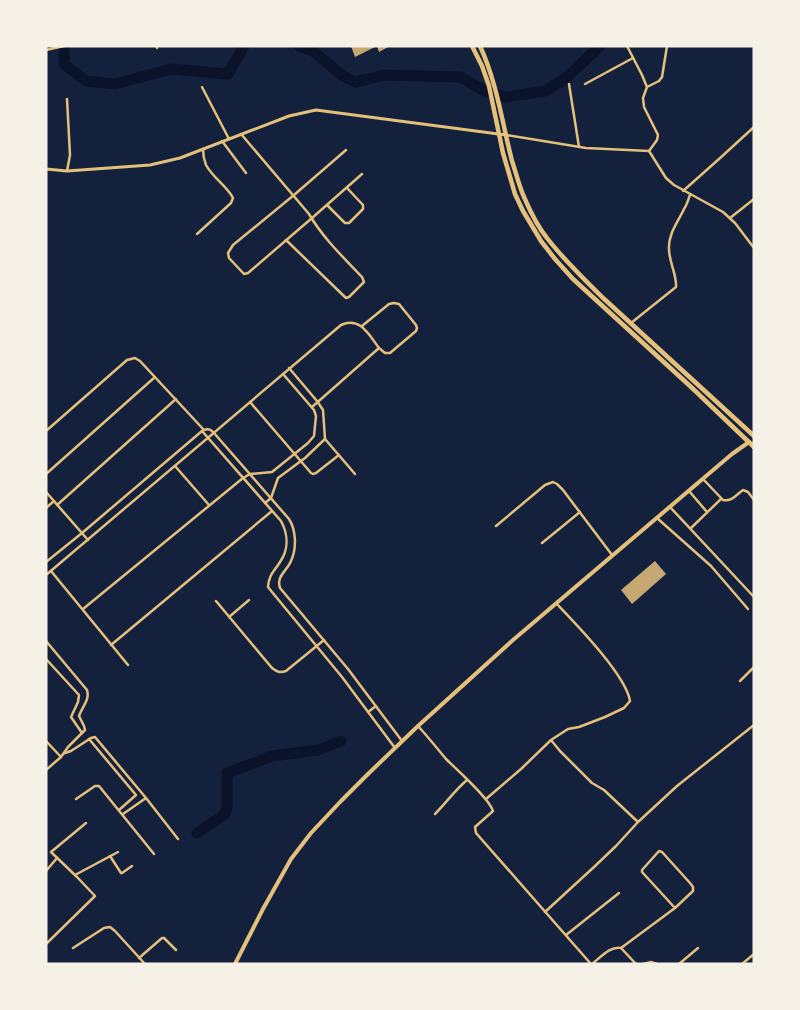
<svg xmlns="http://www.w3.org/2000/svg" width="800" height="1010" font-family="Poppins,sans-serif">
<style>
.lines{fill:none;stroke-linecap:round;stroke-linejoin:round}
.river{stroke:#0b132b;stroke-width:11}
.building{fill:#c6a872}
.minor{stroke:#e5c07b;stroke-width:2.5}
.tertiary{stroke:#e5c07b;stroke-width:3}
.secondary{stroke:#e5c07b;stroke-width:4}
.trunk{stroke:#e5c07b;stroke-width:4.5}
</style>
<rect width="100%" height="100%" fill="#14213d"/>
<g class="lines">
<g class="river">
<polyline points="64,46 64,64 86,81 115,84 171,69 228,74 244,46"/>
<polyline points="299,46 313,51 343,76 356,82 384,75 460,77 483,90 506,97 545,91 566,78 600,46"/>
<polyline points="197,833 224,815 227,808 227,773 272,756 318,750 341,741"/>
</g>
</g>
<g class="building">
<polygon points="351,46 390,46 379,52 377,46 355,57"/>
<polygon points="655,561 666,574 632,604 621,590"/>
</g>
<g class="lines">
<g class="minor">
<polyline points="156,46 157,48"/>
<polyline points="627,46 642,75 647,87"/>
<polyline points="46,50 64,46"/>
<polyline points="569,84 579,147"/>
<polyline points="585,84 633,58"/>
<polyline points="202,87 229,139"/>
<path d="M241 134 309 214C323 238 343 257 362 277L364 282 349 297 346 298 286 240"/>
<polyline points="506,135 586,148 649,151 666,178 674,185 723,212 735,223 754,248"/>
<polyline points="222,141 246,173"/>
<polyline points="346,150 294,195 233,245 228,253 229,258 244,274 248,273 312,218 362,174"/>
<polyline points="649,151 657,140 658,135 644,107 643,98 647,87 659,81 662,77 667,46"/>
<polyline points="67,171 70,155 67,99"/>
<polyline points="683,191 719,159 754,127"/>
<polyline points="327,205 345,223 349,223 363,209 363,205 347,188"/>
<polyline points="730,218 754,199"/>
<path d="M197 234 231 203 233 198C227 186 213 178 206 165 204 160 203 154 203 149"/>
<path d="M631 323 676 287C677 275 669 262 669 249 668 234 678 222 684 209 687 205 688 200 690 195"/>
<polyline points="250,402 311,473 313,474 316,473 339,455"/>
<polyline points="312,407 379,348 385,353 390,353 416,331 417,328 416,325 399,304 394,303 389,304 362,326"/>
<path d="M204 430C209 428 211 430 214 433L289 519C296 530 297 548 291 561 287 571 276 576 280 588L348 669 402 741"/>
<path d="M46 431 127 360 135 358 140 361 204 430 202 431 281 521C288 534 289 549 280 562 274 572 269 574 268 587L272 592 342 677 395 748"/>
<polyline points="325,439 355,474"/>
<polyline points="175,466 209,505"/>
<polyline points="46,474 155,377"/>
<path d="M703 479 723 500C732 502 737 494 743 490L748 492 754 500"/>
<polyline points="689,491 707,512"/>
<polyline points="46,492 88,540"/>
<polyline points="265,503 271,498 278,478 305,458 325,439 323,410 317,401 289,368"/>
<polyline points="57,505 176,399"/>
<polyline points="670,507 754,597"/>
<polyline points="46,508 54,501"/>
<polyline points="657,518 711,566 748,609"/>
<polyline points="496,526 545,485 553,482 557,484 563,490 612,555"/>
<polyline points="691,528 721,499"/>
<polyline points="542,543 580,512"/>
<polyline points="46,562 82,533 202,431"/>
<polyline points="51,571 128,665"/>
<path d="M46 575 341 325C360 316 369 335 379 348"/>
<path d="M216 601 272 668C277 672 280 673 286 671L324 640"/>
<polyline points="83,609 243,478 250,474 272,472 308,443 314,436 316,416 314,410 283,374"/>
<polyline points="229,617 249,600"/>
<path d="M46 641 87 690C90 700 82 707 79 716L84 726 85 730 68 747 61 757 46 770"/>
<polyline points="111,645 272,511"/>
<polyline points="46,659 79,695 78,702 71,717 82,733"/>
<polyline points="740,681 754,667"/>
<polyline points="368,712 376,706"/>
<path d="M418 726C428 737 437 748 446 759 457 770 489 798 493 811L475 827 476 833 591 964"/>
<polyline points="89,739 136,795 119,810"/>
<polyline points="551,740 560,751 592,783 604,790 638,822"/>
<polyline points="46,741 61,757"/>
<polyline points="65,753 71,751 91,738 95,737 146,798 178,839"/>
<polyline points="76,799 95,786 99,786 154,854"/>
<path d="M486 799 521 769 551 740 568 729 579 727 605 717 624 708 630 701C626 675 575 623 556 603"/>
<polyline points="123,814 146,798"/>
<path d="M435 814C446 803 455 790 467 780"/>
<polyline points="110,856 121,873 122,873 132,866"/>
<polyline points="46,871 57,858"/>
<polyline points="75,875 118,852"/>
<polyline points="545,912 594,867 616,846 638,822 677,786 754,725"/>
<polyline points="566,935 619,893"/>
<polyline points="46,944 95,896 77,877 51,852 86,823"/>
<polyline points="73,948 104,928 110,927 115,931 145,964"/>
<polyline points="621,948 636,964"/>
<polyline points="139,958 162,938 164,938 176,950"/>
<path d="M592 964C601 957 610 946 621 948L675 908 693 891V887L690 883 662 852 659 851 642 870V872L675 908"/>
<polyline points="643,964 651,962 657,964"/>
<polyline points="679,964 698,948"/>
<polyline points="742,964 754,954"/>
</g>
<polyline class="tertiary" points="46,169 67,171 150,165 180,158 289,116 316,110 506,135"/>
<polyline class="secondary" points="235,964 263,909 291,859 311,833 341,801 368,774 418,726 513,640 732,454 749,442"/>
<g class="trunk">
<polyline points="472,46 482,66 489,86 503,153 515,194 523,211 541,241 555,259 573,279 690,386 754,447"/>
<path d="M480 46C497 83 502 122 512 161 516 173 519 186 524 197 530 211 537 226 547 238 563 259 583 278 602 297L754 436"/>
</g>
</g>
<rect width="800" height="1010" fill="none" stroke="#f6f1e7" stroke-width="95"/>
</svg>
